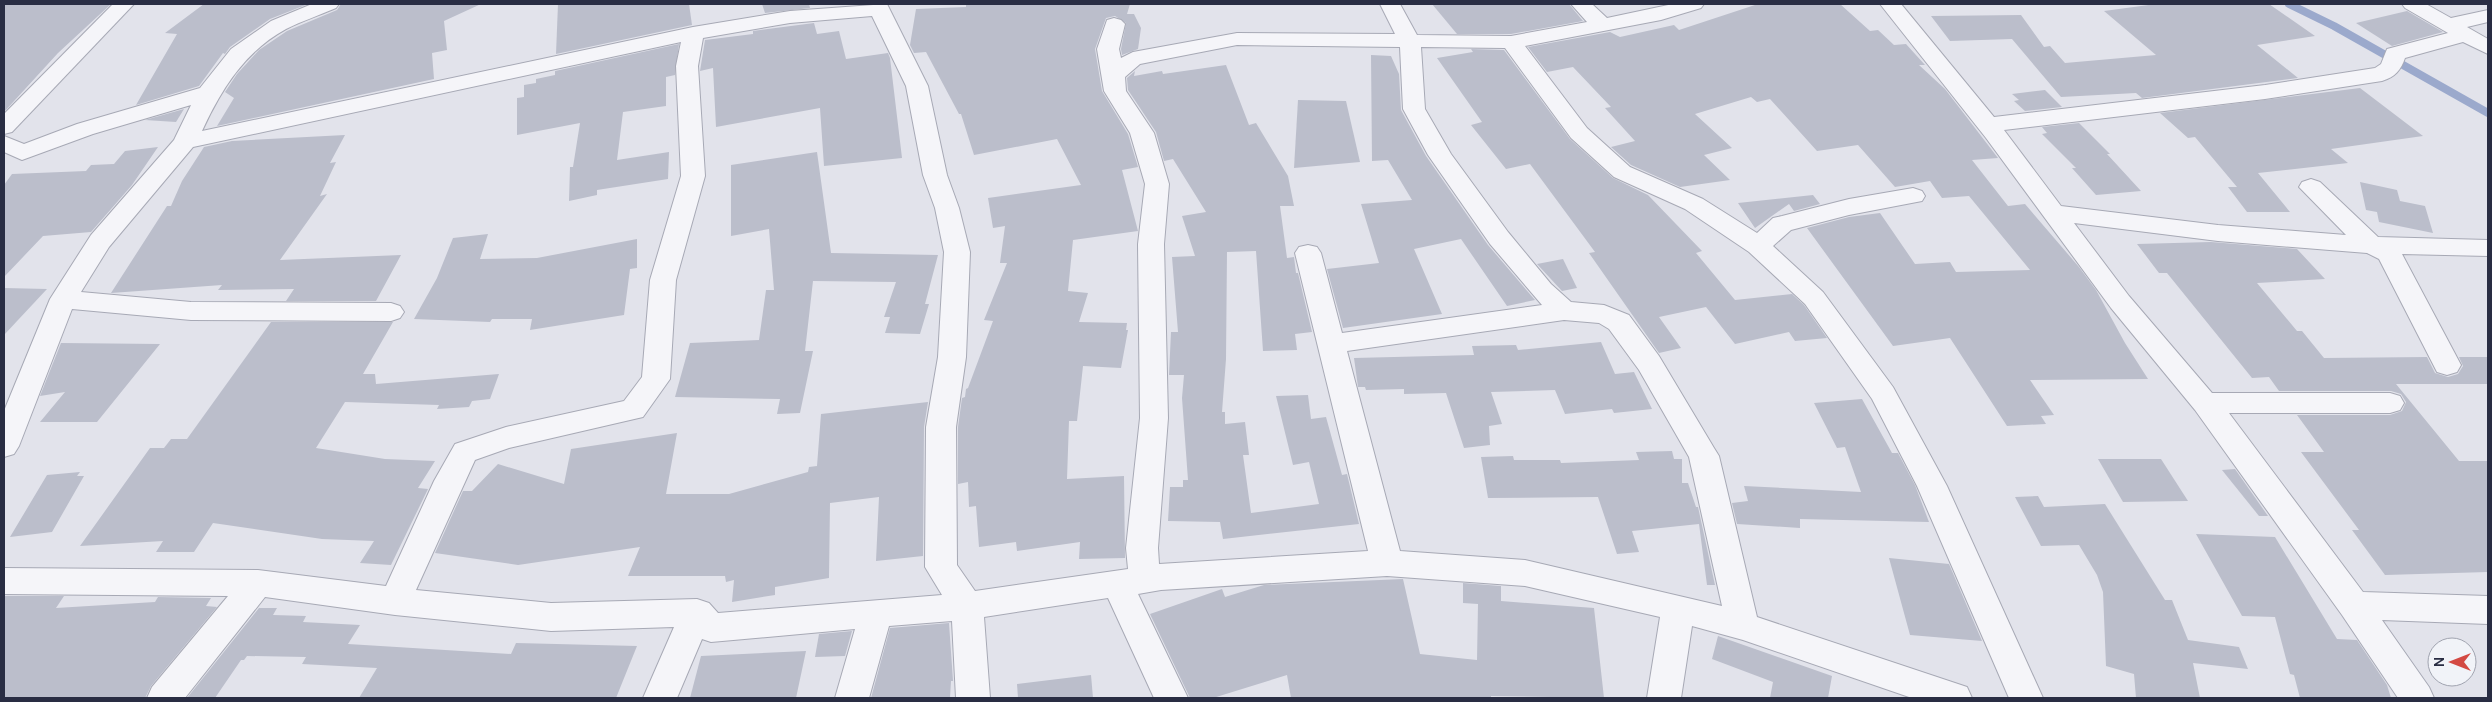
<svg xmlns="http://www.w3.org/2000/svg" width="2492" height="702" font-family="Manrope,sans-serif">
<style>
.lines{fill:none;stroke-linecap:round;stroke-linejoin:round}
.stream{stroke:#9ba9cc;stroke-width:8}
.building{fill:#bbbecb}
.minor-casing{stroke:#a7a9b5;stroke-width:2}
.minor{fill:#f5f5f9;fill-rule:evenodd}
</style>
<rect width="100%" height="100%" fill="#e2e3eb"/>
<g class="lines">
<polyline class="stream" points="2289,4 2334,26 2488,113"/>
</g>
<g class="building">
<polygon points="4,4 111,4 58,53 4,112"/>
<polygon points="204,4 308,4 270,19 230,47 225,54 223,53 199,86 136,105 177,34 165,33"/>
<polygon points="341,4 481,4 444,21 447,50 432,53 434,79 217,126 234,98 225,92 237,74 259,50 287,31 337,10"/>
<polygon points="558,4 689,4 692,25 556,54"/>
<polygon points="762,4 809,4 810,8 765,13"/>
<polygon points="966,4 1130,4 1127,14 1134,14 1141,28 1138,49 1122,55 1121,49 1126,23 1115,16 1106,18 1095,49 1102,91 1128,134 1138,167 1122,170 1138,231 1073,240 1068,291 1088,293 1079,322 1127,323 1126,330 1128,330 1121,368 1083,366 1077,421 1069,421 1067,479 1124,476 1125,558 1079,559 1080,542 1017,551 1016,542 979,547 976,506 969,507 968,482 958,484 958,427 962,398 965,397 966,389 968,388 993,321 984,320 1007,263 1000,263 1005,226 993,228 988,198 1081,185 1057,139 974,155 961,114 959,114 926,52 914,53 910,45 916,9 966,7"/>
<polygon points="1432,4 1569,4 1583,21 1511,34 1457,34"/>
<polygon points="1758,4 1840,4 1870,31 1878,30 1894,45 1906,44 1925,65 1919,65 1945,89 1998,158 1972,160 2008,206 2025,204 2079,267 2096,290 2125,343 2148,379 2030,380 2054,415 2041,416 2046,424 2007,426 1950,338 1893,346 1807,228 1849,217 1880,213 1915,264 1950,262 1956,272 2030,270 1969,196 1942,198 1930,181 1895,187 1858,145 1817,151 1770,99 1757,102 1751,97 1695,114 1732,148 1704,155 1730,180 1680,187 1631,165 1611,147 1635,141 1605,108 1611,107 1573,67 1547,72 1528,47 1610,32 1620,37 1674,25 1679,30"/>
<polygon points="2156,4 2269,4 2315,36 2257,45 2298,78 2142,98 2136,93 2061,97 2012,39 1950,41 1931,16 2021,15 2044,47 2050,46 2065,63 2156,55 2104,11"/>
<polygon points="2407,11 2443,32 2392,46 2356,23"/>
<polygon points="814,23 817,34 839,31 846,59 888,53 890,58 902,158 824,166 820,108 716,127 713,68 700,71 705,40 753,34 753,31"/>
<polygon points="679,44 675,75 666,77 666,106 623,112 617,160 669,152 668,179 597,190 597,195 569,201 570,167 573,167 580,123 517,135 517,98 524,97 524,85 536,83 536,79 555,75 555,71"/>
<polygon points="1471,49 1504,50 1570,139 1613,178 1648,195 1702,251 1696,253 1735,300 1792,294 1804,305 1827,338 1795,341 1789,332 1735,344 1706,307 1659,317 1681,348 1659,353 1589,253 1595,252 1530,164 1506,169 1471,125 1482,122 1437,58 1473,52"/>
<polygon points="1371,55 1391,56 1399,74 1401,110 1426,156 1488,245 1535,300 1507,306 1461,239 1414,249 1442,314 1343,328 1327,269 1379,263 1361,204 1412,200 1388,160 1372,161"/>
<polygon points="1226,65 1249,125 1256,123 1288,176 1294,206 1280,206 1287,258 1294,257 1296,273 1298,273 1312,332 1295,334 1297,350 1263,351 1256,251 1227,252 1226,359 1222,412 1225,412 1225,424 1245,422 1249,455 1243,455 1251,513 1319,504 1309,462 1293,465 1276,396 1308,395 1311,419 1326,417 1342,475 1347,474 1359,524 1223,539 1220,522 1168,521 1170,487 1183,487 1183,480 1188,480 1182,398 1184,375 1169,375 1171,332 1178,332 1172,257 1195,256 1182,216 1206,212 1173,159 1164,161 1156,132 1128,90 1127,78 1135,71 1134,76 1162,71 1163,74"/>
<polygon points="2360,88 2423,136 2331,149 2348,163 2258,173 2290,212 2247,212 2228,187 2237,187 2195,137 2188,138 2160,113"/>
<polygon points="2045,90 2062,107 2025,111 2014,101 2019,100 2012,94"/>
<polygon points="1298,100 1346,101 1360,162 1294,168"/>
<polygon points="184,109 176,122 145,120"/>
<polygon points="2079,123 2110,154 2107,154 2141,191 2096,195 2072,168 2076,168 2042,134 2047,133 2042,127"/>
<polygon points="345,135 330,163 336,162 320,196 327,194 280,260 401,255 376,301 286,301 294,289 218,290 222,285 111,293 167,206 171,206 182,181 204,147 232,141"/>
<polygon points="158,147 132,185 91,232 43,236 4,277 4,185 12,174 86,171 91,165 114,164 125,151"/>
<polygon points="817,152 831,253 938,255 925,304 929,304 920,334 885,333 890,317 884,317 896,282 813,281 805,351 813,351 800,413 777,414 780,399 675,397 690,343 759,340 766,290 774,290 769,229 731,236 731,165"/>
<polygon points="2360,182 2397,190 2400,201 2425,206 2433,233 2379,222 2377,212 2366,210"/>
<polygon points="1813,195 1820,204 1794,211 1789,204 1755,228 1738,203"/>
<polygon points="488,234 480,259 537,258 637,239 637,268 630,269 624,315 530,330 532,319 492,319 490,322 414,319 437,278 453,238"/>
<polygon points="2211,242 2297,249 2325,279 2257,283 2297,331 2302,331 2324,358 2427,357 2435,373 2448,377 2458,374 2463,366 2459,357 2488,357 2488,384 2396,384 2459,461 2488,461 2488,572 2385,575 2352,530 2359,530 2301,452 2324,452 2297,415 2390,415 2402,411 2406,402 2401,394 2391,391 2279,391 2269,377 2252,378 2167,273 2159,273 2137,244"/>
<polygon points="1563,259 1577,288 1562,291 1537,264"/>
<polygon points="4,288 47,289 4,335"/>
<polygon points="271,322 393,322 363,374 375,374 376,384 499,374 490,399 472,401 469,407 437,409 439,405 345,402 316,448 385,459 435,461 418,488 428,489 391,565 360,563 374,541 322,539 213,523 194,552 156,552 163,541 80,546 150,448 164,448 171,439 187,439"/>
<polygon points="1601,342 1615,374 1634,372 1652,409 1614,413 1612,409 1565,414 1555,390 1491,392 1502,424 1489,426 1490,445 1464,448 1446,393 1404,394 1404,389 1366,390 1365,387 1358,387 1354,358 1474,355 1472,346 1516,345 1518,350"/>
<polygon points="61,343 160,344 97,422 40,422 65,392 40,396"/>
<polygon points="1862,399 1892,453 1898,453 1915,485 1929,522 1800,519 1800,528 1737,524 1732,503 1748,501 1744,486 1861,492 1845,447 1837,448 1814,403"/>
<polygon points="928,402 924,427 923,556 876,561 879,497 830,503 829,578 775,587 775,595 732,602 734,580 726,582 725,576 628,576 640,547 518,565 435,553 463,491 472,491 498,464 564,484 571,449 677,433 666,494 729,494 808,472 809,467 817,466 821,414"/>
<polygon points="1672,451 1674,459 1682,459 1682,483 1688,483 1696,507 1698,507 1715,585 1707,585 1699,524 1632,531 1639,552 1617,554 1598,497 1488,498 1481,457 1513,456 1514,460 1560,460 1561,463 1639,460 1636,452"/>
<polygon points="2098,459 2161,459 2188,501 2123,502"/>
<polygon points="2235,469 2268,516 2259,516 2222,470"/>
<polygon points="80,472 77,476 84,476 52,532 10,537 47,475"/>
<polygon points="2038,496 2044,507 2105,504 2165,600 2172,600 2188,640 2239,647 2248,669 2193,663 2200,698 2136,698 2134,674 2106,666 2103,592 2097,575 2079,545 2041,546 2015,497"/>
<polygon points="2196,534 2275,537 2337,639 2357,640 2387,685 2391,698 2300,698 2294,675 2290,674 2275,617 2242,616"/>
<polygon points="1889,558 1949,564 1982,641 1910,635"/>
<polygon points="1403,579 1420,654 1477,660 1478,604 1463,603 1463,583 1501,586 1501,601 1594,608 1604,698 1491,696 1491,698 1291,698 1287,675 1213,698 1190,698 1150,614 1222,589 1225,597 1264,585"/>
<polygon points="4,596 64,596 56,608 155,602 158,597 211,598 206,606 217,607 151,686 145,698 4,698"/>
<polygon points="259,608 277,608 273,615 306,616 303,622 360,625 348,644 511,654 516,643 637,646 616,698 359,698 377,668 302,664 306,657 247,656 244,660 241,660 215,698 187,698"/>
<polygon points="949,623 953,681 951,681 950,698 871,698 890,628"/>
<polygon points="852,631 845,656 815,657 819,634"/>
<polygon points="1718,636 1832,676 1828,698 1770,698 1773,682 1712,659"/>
<polygon points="806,651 796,698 690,698 701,656"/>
<polygon points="1091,675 1093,698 1018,698 1017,684"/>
</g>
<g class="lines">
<g class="minor-casing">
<g id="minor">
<polygon points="113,4 134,4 12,132 4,134 4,114"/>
<path d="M312 4H339L336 8C320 15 302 21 286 29 244 52 221 90 202 131L693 27 790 11 887 4 928 86 947 175 959 208 970 252 966 357 956 427 957 565 975 591 1128 569 1126 548 1140 418 1138 244 1145 184 1130 133 1104 91 1097 49 1107 20 1114 18 1121 20 1125 24 1119 49 1121 58 1133 52 1237 33 1395 34 1380 4H1400L1417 35 1511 36 1587 22 1571 4H1592L1607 18 1673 4H1704L1701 8 1661 20 1525 46 1587 128 1630 167 1703 199 1757 233 1773 218 1782 216 1849 199 1913 188 1922 191 1925 196 1922 201 1849 215 1791 230 1773 246 1823 292 1893 387 1947 486 2043 698H2009L1917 486 1872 399 1805 304 1749 252 1685 209 1614 177 1571 138 1505 48 1421 47 1425 109 1451 154 1508 232 1551 284 1571 302 1604 305 1629 315 1659 356 1714 448 1719 456 1757 617 1967 687 1972 698H1912L1743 640 1692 626 1681 698H1647L1660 617 1525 586 1387 576 1161 590 1138 594 1188 698H1154L1108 598 984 617 990 698H956L952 621 889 626 869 698H835L855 629 711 642 702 639 677 698H643L674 627 551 631 395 615 265 597 185 698H147L152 687 228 596 4 594V568L258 570 386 586 434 481 455 444 506 427 624 401 642 377 650 280 681 176 676 66 681 42 193 147 109 247 81 292 191 302 391 303 400 306 404 312 400 318 391 321 191 320 72 309 19 446 14 454 4 457V411L50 299 91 235 174 140 191 105 93 134 22 160 4 152V136L24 144 77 124 200 88 231 49 271 21ZM872 16 906 86 923 175 935 208 944 252 938 357 926 427 925 567 942 595 718 613 709 603 697 599 551 603 416 590 475 460 509 448 643 417 670 379 676 280 705 176 698 66 703 38 790 23ZM1237 45 1400 47 1403 109 1428 155 1490 244 1542 305 1342 333 1321 253 1317 247 1308 245 1299 247 1295 253 1368 551 1159 564 1158 548 1168 418 1164 244 1169 184 1154 133 1126 91 1125 77 1140 64ZM1564 320 1599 323 1609 329 1639 370 1689 457 1722 606 1525 560 1400 551 1347 351Z"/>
<path d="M1880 4H1901L1994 117 2265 85 2375 68 2381 64 2387 49 2448 33 2405 8 2402 4H2426L2451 18 2488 10V22L2467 27 2488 39V54L2463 42 2405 58C2401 70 2395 77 2382 81L2265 99 2004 130 2061 206 2218 225 2346 235 2299 187 2302 182 2311 179 2320 182 2378 237 2488 240V256L2402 254 2461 365 2457 372 2447 375 2437 372 2379 259 2367 253 2218 241 2074 223 2129 296 2212 393H2390L2400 396 2404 403 2400 410 2390 413H2229L2363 592 2488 596V624L2382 620 2429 687 2434 698H2398L2342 615 2195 410 2111 308 1986 138Z"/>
</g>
</g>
<use href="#minor" class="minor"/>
</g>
<rect width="2492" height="702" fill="none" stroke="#292d43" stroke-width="10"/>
<g transform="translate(2452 662) rotate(270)"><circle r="24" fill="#f1f3f8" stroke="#a1a4b0"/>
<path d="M0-4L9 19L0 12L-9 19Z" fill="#d34943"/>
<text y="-8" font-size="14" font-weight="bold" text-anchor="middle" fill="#292d43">N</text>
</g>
</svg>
